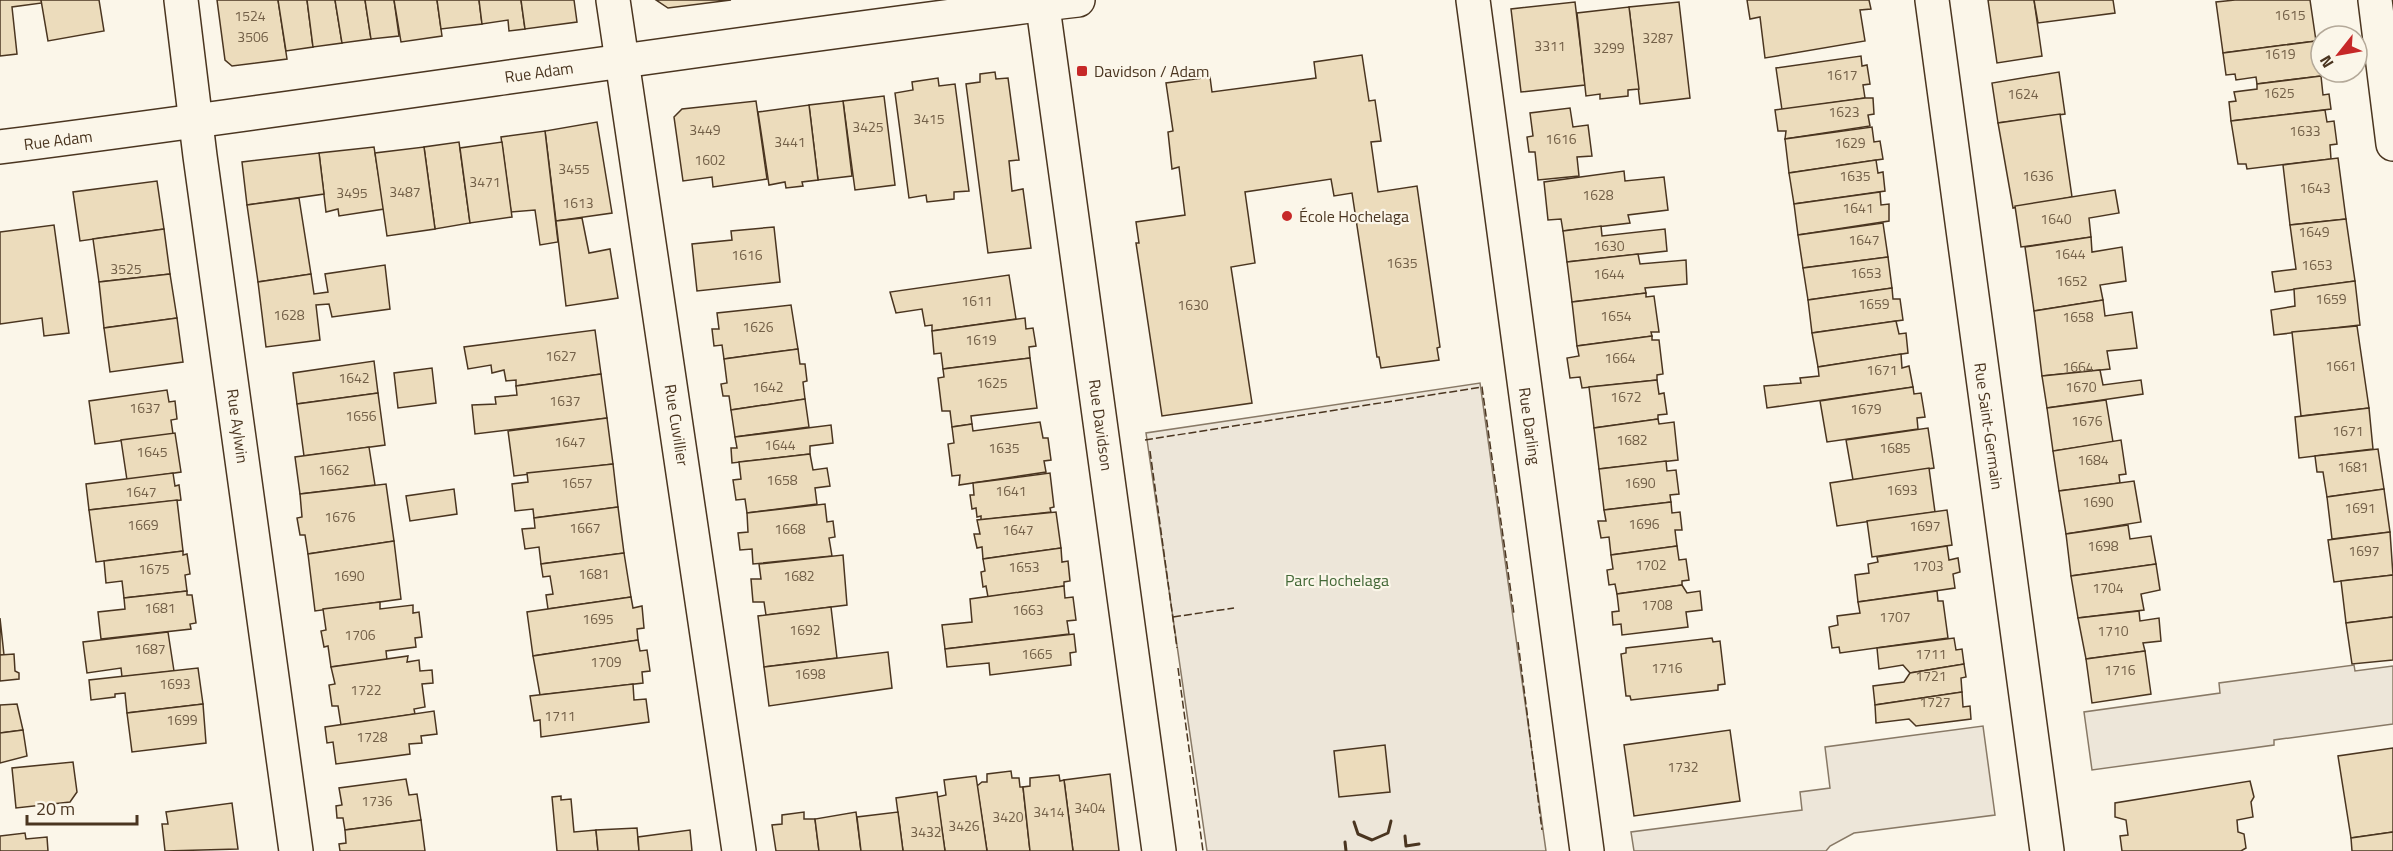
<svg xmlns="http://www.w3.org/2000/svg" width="2393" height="851" font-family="'Titillium Web',sans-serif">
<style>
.green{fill:#ede6d9;stroke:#887966;stroke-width:1.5}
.building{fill:#ecdcbc;stroke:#4a3520;stroke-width:1.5}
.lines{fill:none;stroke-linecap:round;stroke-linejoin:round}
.street-casing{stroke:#4a3520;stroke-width:36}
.street{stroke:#fbf6e9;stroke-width:33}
.fence{stroke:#4a3520;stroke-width:1.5;stroke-dasharray:8 3;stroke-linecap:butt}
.wall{stroke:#4a3520;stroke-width:3}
.poi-dot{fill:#c62828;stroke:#fbf6e9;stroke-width:2}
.labels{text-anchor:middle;stroke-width:4.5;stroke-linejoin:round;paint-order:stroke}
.number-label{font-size:14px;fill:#725f47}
.poi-label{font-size:16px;fill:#4a3520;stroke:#fbf6e9;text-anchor:start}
.street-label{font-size:16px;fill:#4a3520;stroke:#fbf6e9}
.park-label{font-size:16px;fill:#436837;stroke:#fbf6e9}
</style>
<rect width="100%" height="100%" fill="#fbf6e9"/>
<g class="green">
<polygon points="1480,383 1546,851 1207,851 1146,433"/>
<polygon points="2354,665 2355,671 2393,666 2393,724 2274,740 2274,745 2092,770 2084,712 2220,693 2219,683"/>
<polygon points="1983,726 1995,815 1854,833 1830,846 1826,851 1634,851 1631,832 1802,810 1800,792 1830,788 1825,747"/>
</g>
<g class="building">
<polygon points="0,0 41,0 42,3 12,7 17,54 0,56"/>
<polygon points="41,0 99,0 104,31 48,41"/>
<polygon points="217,0 278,0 287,59 232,66 225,60"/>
<polygon points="278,0 307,0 313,47 286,51"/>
<polygon points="307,0 335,0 342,43 313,47"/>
<polygon points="335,0 365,0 371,39 342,43"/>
<polygon points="365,0 394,0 399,36 371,39"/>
<polygon points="394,0 437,0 442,36 401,42"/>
<polygon points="437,0 479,0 482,24 441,29"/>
<polygon points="479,0 521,0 525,29 509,31 508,20 482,24"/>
<polygon points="521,0 574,0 577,22 525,29"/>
<polygon points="656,0 731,0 668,8"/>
<polygon points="1747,0 1869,0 1871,9 1860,10 1865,41 1765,58 1760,17 1750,19"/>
<polygon points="1988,0 2034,0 2042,56 1997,63"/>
<polygon points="2034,0 2113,0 2115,13 2038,23"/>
<polygon points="2235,0 2310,0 2316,41 2223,53 2216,2"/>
<polygon points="1575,2 1585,85 1521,92 1511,9"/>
<polygon points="1679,2 1690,98 1640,104 1629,7"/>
<polygon points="1629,7 1639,89 1628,90 1628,96 1600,99 1600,94 1586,96 1577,13"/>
<polygon points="2316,41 2321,76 2257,84 2256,77 2236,80 2235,74 2226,75 2223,53"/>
<polygon points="1362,55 1369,101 1375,100 1381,141 1371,142 1378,192 1417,186 1440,347 1437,348 1439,360 1381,368 1379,357 1377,357 1352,193 1334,196 1331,179 1245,192 1255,263 1231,267 1252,403 1162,416 1136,243 1139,243 1136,222 1185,215 1179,167 1172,169 1168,132 1173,131 1166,83 1210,77 1212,92 1316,78 1314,62"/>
<polygon points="1861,56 1862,66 1867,65 1870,84 1863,85 1865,98 1782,110 1776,68"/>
<polygon points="995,72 996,79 1008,78 1019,160 1009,161 1012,191 1023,189 1031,248 988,253 966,84 980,82 980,74"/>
<polygon points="2059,72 2065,114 1998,123 1992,83"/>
<polygon points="2321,76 2323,95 2329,94 2331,109 2231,121 2229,102 2236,101 2234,92 2257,89 2257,84"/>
<polygon points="938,78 939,86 955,84 969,191 954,192 954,199 927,202 926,195 909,198 895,93 913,90 912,82"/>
<polygon points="884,96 895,185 855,190 843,101"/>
<polygon points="1865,98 1873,98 1874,114 1868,115 1870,126 1785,139 1786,131 1778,131 1775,110"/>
<polygon points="756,101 767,179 713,187 712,177 683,181 674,117 682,109"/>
<polygon points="843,101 852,176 818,180 809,105"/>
<polygon points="809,105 818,180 802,182 803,186 786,188 785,182 769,185 758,112"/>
<polygon points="1570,108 1573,127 1588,125 1592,156 1577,157 1579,176 1538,180 1535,152 1529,152 1527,137 1533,136 1530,113"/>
<polygon points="2325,110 2327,122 2334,121 2337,144 2330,145 2331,159 2247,169 2246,164 2238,164 2231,121"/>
<polygon points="2060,114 2072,197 2013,208 1998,123"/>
<polygon points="597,122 612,213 556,221 545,131"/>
<polygon points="1872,127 1874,142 1880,141 1883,159 1789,173 1785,139"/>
<polygon points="545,131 558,242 540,245 535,210 511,212 501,137"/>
<polygon points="459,142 470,223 435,229 424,147"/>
<polygon points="502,142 512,217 470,223 460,148"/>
<polygon points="374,147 384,209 339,216 338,209 326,212 319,153"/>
<polygon points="424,147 435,229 387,236 375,153"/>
<polygon points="319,153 324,194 247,205 242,162"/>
<polygon points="2338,158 2346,219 2290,225 2283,165"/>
<polygon points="1876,160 1878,173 1883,172 1885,191 1794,204 1789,173"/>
<polygon points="1624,171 1625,181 1664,177 1668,210 1628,215 1630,223 1563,231 1561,219 1548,220 1544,182"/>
<polygon points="157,181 164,229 80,241 73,192"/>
<polygon points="2115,190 2119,213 2089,218 2091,237 2021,247 2015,206"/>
<polygon points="1880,192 1881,205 1889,204 1889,221 1798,235 1794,204"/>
<polygon points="299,198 311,274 258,282 247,205"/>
<polygon points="582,218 589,253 610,249 618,298 566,306 556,221"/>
<polygon points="2346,219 2355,281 2275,292 2272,272 2296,269 2290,225"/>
<polygon points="1883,223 1888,257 1803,268 1798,235"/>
<polygon points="54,225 69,333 44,336 42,318 0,324 0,232"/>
<polygon points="1601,226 1602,236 1665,229 1667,251 1567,262 1563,231"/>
<polygon points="774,227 780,282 697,291 692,244 732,240 731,231"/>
<polygon points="164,229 170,274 99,282 93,239"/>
<polygon points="2091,237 2092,252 2122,247 2126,281 2100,285 2103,300 2034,311 2025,247"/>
<polygon points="1638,254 1640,264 1686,260 1687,284 1645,288 1646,293 1572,302 1567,262"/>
<polygon points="1888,257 1892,288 1808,300 1803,268"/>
<polygon points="385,265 390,309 332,317 329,304 316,305 320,340 266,347 258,282 311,274 314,294 328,292 325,274"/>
<polygon points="170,274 177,318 104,328 99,282"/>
<polygon points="1009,275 1016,319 932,331 932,325 925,326 922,309 896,313 890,292"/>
<polygon points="2355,281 2360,325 2274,335 2271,310 2295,306 2294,289"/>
<polygon points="1892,288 1893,299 1900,299 1903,320 1812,333 1808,300"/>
<polygon points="1646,293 1646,297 1654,296 1659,332 1651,332 1652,336 1577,346 1572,302"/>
<polygon points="2103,300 2105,316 2132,312 2137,348 2107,351 2110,369 2042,376 2034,311"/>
<polygon points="791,305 798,349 724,359 722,345 714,346 712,329 719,329 717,313"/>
<polygon points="177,318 183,362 110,372 104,328"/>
<polygon points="1025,318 1026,329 1033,328 1036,346 1029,347 1030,358 943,369 941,353 934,354 932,331"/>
<polygon points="1896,321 1899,334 1906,333 1908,353 1818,367 1812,333"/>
<polygon points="2357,326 2369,408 2301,416 2292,332"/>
<polygon points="595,330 601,374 516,386 516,380 506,381 504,370 492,373 491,365 468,369 464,347"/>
<polygon points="1652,336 1652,340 1659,340 1663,374 1657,375 1657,380 1582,388 1580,377 1570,378 1567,358 1579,356 1577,346"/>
<polygon points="798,349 800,364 805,364 807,381 803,382 805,399 731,410 729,396 723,396 721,384 727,383 724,359"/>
<polygon points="1901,354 1902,368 1909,366 1913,387 1767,408 1764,386 1801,383 1800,378 1819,376 1818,367"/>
<polygon points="1030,358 1037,408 971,416 972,424 952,427 950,411 942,411 938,378 944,377 943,369"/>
<polygon points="374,361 378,393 297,404 293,373"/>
<polygon points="432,368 436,403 398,408 394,373"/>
<polygon points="2100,370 2103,385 2141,380 2143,394 2047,408 2042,376"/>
<polygon points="601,374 607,418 475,434 472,405 496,404 495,397 517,395 516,386"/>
<polygon points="1657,380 1659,394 1664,393 1667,414 1658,415 1658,419 1594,428 1589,387"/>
<polygon points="1913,387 1914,394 1921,393 1925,417 1917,418 1918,429 1827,442 1820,401"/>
<polygon points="167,390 169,402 175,401 177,419 171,420 173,434 95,444 89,401"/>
<polygon points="378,393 385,445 304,456 297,404"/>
<polygon points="805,399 809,427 735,437 731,410"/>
<polygon points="2106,400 2113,442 2053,451 2047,408"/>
<polygon points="2369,408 2373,449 2299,458 2295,417"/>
<polygon points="607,418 613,464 514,476 508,431"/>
<polygon points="1658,419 1659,424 1674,422 1678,460 1599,469 1594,428"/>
<polygon points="1040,422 1043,438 1048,438 1051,460 1044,461 1046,472 959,485 960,475 952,476 948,444 954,443 952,427 972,424 973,431"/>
<polygon points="831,425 833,443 810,446 810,454 732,463 731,448 737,448 735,437"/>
<polygon points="1928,428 1934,468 1853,480 1846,440"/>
<polygon points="175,433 181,472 127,480 121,440"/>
<polygon points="2121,440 2126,474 2119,475 2120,483 2059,491 2053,451"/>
<polygon points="369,447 375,485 300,494 295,457"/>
<polygon points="2378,449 2384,489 2327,497 2323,472 2317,472 2315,456"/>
<polygon points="810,454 813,470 827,468 830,486 815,488 817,504 747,513 745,499 736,500 733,480 741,479 739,462"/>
<polygon points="1666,461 1667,471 1676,470 1679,494 1670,495 1671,502 1604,510 1599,469"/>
<polygon points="613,464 618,507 534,518 533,509 515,511 512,484 528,482 527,473"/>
<polygon points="1929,468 1935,512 1837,526 1830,483"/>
<polygon points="173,473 175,486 179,485 181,500 89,510 86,484"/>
<polygon points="1050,473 1054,507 1050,508 1051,512 981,520 981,516 977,517 976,508 972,509 970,495 974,495 973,483"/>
<polygon points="2134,481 2141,522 2066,534 2059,491"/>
<polygon points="386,484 394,541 308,554 305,535 300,535 297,518 302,517 300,494"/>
<polygon points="454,489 457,514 410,521 406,496"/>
<polygon points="2384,489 2390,532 2332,539 2327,497"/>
<polygon points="177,500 183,551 96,562 89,510"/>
<polygon points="1671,502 1672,513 1680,512 1682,530 1675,530 1677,546 1611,555 1609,537 1601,538 1598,521 1606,521 1604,510"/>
<polygon points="825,504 827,522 833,521 835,537 829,538 832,556 753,564 752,549 740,550 738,533 748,532 747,513"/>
<polygon points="618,507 624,553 541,564 539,547 525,549 522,529 535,528 534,518"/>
<polygon points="1947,510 1952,545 1872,557 1867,521"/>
<polygon points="1056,512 1061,548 983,559 982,547 977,548 974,534 980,534 977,520"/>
<polygon points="2128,525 2130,539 2151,536 2156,564 2071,576 2066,534"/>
<polygon points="2390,532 2393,575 2334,582 2328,540"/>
<polygon points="394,541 401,599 315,611 308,554"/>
<polygon points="1677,546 1679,560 1686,559 1689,580 1682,581 1682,585 1617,594 1615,584 1609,585 1607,570 1613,569 1611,555"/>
<polygon points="1947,546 1949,560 1958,558 1960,572 1953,574 1955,588 1858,602 1855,575 1869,573 1868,564 1878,562 1877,557"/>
<polygon points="1061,548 1062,562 1068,561 1070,581 1064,582 1064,586 988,597 986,586 983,587 981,572 985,571 983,559"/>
<polygon points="183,551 183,555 187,554 190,574 185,575 187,591 124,598 122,581 106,583 104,561"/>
<polygon points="624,553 631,597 548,609 546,595 553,594 550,576 543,577 541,564"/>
<polygon points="843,555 847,605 766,615 764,602 753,602 751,579 761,579 759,564"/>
<polygon points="2156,564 2160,590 2141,594 2144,610 2078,618 2071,576"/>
<polygon points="2393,575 2393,617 2346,623 2341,581"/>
<polygon points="1682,585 1687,593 1700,591 1702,610 1686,612 1688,627 1622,635 1621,624 1613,625 1612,612 1619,611 1617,594"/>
<polygon points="1064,586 1065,598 1073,597 1076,620 1067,621 1069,634 945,649 942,625 972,622 970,599"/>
<polygon points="187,591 187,595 192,595 196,623 190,624 191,629 101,639 98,612 125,609 124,598"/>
<polygon points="1937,591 1938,601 1943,601 1948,638 1840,653 1839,647 1832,648 1829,627 1838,625 1837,616 1860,613 1858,602"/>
<polygon points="631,597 633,608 642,606 644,628 637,629 638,640 533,656 527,612"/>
<polygon points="380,602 380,609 413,605 413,613 419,612 422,637 415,638 416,647 386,651 387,660 331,667 328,646 324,647 321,631 326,630 323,609"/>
<polygon points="831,607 837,658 764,667 758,616"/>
<polygon points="2139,611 2140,621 2159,618 2161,641 2143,643 2145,651 2086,659 2078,618"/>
<polygon points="2393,617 2393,660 2352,664 2346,623"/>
<polygon points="0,618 4,655 0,655"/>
<polygon points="168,632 174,671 122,677 121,668 87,673 83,642"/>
<polygon points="1074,634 1076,652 1070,653 1071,665 990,675 989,663 947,667 945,649"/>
<polygon points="1712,638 1713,642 1720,641 1725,684 1718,685 1718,690 1631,700 1630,696 1626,696 1621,654 1626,653 1626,648"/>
<polygon points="1954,638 1956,650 1962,649 1964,664 1910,673 1903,665 1879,669 1877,648"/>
<polygon points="638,640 640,651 647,650 650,671 642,672 643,683 540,695 533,656"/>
<polygon points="2145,651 2151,694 2092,703 2086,659"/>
<polygon points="888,652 892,688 769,706 764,667"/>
<polygon points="14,654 15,671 19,673 19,679 0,681 0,655"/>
<polygon points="408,656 407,662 419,660 420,671 432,670 433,683 422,684 425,707 414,709 415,714 341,725 338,706 332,706 329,685 335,684 331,667"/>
<polygon points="1964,664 1966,677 1961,678 1962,692 1875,705 1873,686 1904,682 1910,673"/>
<polygon points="198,668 203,704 127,713 125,693 115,694 115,697 91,700 89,680"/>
<polygon points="633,684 634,700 646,699 649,722 541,737 540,720 534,721 530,696"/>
<polygon points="1962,692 1963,707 1970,706 1971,719 1916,726 1909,719 1876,723 1875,705"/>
<polygon points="17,704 23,730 0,733 0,705"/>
<polygon points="203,704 206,743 132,752 127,713"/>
<polygon points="434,711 437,734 421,736 422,743 409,744 410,754 336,764 333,742 327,743 325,727"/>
<polygon points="23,730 27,756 0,763 0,733"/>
<polygon points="1730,730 1740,801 1634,816 1624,745"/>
<polygon points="1385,745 1390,792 1339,797 1334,751"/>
<polygon points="2393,748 2393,832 2351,838 2338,756"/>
<polygon points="73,762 77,792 70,802 16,808 12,768"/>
<polygon points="1011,771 1012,778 1019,778 1020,787 1023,787 1030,851 987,851 977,786 982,782 987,782 987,774"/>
<polygon points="1110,774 1119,851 1073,851 1064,780"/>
<polygon points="1059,775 1060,781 1064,780 1073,851 1030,851 1023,787 1030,786 1030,778"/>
<polygon points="976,776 987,851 945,851 937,797 946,795 944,780"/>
<polygon points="406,779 409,795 417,794 421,820 345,830 343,818 337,818 336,806 342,805 339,788"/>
<polygon points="2250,781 2254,797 2251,802 2253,817 2237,820 2238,832 2244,834 2246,848 2241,851 2122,851 2120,836 2128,835 2126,820 2115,817 2115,803"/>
<polygon points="937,792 945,851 903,851 896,798"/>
<polygon points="561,796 561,800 571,799 574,832 596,830 598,851 557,851 552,797"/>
<polygon points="232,803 238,849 165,851 162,824 168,824 166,812"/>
<polygon points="804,812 804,819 815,819 819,851 776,851 772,825 782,824 782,815"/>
<polygon points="856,812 861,851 819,851 815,819"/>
<polygon points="898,812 903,851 861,851 857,817"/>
<polygon points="421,820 425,851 340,851 339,844 346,843 345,830"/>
<polygon points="637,828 639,851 598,851 596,830"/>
<polygon points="690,830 692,851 639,851 638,837"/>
<polygon points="2393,832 2393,851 2352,851 2351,838"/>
<polygon points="25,833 26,839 47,837 48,851 0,851 0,836"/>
</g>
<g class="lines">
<g class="street-casing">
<g id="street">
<polyline points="181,0 200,156 296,851"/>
<polyline points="613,0 739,851"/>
<polyline points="1042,0 1159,851"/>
<polyline points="1473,0 1587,851"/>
<polyline points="1932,0 2047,851"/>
<polyline points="2375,0 2393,144"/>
<path d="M0 147C360 101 718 44 1078 0"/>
</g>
</g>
<use href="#street" class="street"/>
<g class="fence">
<polyline points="1145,440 1482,387 1514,614"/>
<polyline points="1150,451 1177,648"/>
<polyline points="1173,617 1234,608"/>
<polyline points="1518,642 1542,830"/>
<polyline points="1178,668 1203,851"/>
</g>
<g class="wall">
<polyline points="1354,822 1358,834 1372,840 1388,833 1391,821"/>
<polyline points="1405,836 1406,846 1419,844"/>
<polyline points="1345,842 1346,851"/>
</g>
</g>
<g class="poi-dot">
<rect x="1076" y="65" width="12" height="12" rx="3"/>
<circle cx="1287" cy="216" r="6"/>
</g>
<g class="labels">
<g class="number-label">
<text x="2290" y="20">1615</text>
<text x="250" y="21">1524</text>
<text x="253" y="42">3506</text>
<text x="1658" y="43">3287</text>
<text x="1550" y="51">3311</text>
<text x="1609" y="53">3299</text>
<text x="2280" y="59">1619</text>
<text x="1842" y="80">1617</text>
<text x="2279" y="98">1625</text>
<text x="2023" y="99">1624</text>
<text x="1844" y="117">1623</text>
<text x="929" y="124">3415</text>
<text x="868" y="132">3425</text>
<text x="705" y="135">3449</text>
<text x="2305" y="136">1633</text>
<text x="1561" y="144">1616</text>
<text x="790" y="147">3441</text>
<text x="1850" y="148">1629</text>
<text x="710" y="165">1602</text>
<text x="574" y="174">3455</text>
<text x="1855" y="181">1635</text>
<text x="2038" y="181">1636</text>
<text x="485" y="187">3471</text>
<text x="2315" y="193">1643</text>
<text x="405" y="197">3487</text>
<text x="352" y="198">3495</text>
<text x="1598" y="200">1628</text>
<text x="578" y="208">1613</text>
<text x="1858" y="213">1641</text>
<text x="2056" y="224">1640</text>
<text x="2314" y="237">1649</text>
<text x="1864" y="245">1647</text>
<text x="1609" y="251">1630</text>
<text x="2070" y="259">1644</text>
<text x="747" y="260">1616</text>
<text x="1402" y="268">1635</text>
<text x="2317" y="270">1653</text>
<text x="126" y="274">3525</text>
<text x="1866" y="278">1653</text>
<text x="1609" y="279">1644</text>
<text x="2072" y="286">1652</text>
<text x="2331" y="304">1659</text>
<text x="977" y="306">1611</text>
<text x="1874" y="309">1659</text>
<text x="1193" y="310">1630</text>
<text x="289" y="320">1628</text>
<text x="1616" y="321">1654</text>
<text x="2078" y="322">1658</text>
<text x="758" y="332">1626</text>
<text x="981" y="345">1619</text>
<text x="561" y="361">1627</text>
<text x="1620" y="363">1664</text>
<text x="2341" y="371">1661</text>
<text x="2078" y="372">1664</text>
<text x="1882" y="375">1671</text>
<text x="354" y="383">1642</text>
<text x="992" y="388">1625</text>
<text x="768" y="392">1642</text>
<text x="2081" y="392">1670</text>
<text x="1626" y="402">1672</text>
<text x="565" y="406">1637</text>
<text x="145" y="413">1637</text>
<text x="1866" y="414">1679</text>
<text x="361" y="421">1656</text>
<text x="2087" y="426">1676</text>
<text x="2348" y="436">1671</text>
<text x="1632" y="445">1682</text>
<text x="570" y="447">1647</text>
<text x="780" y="450">1644</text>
<text x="1004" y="453">1635</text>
<text x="1895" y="453">1685</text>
<text x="152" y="457">1645</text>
<text x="2093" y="465">1684</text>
<text x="2353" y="472">1681</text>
<text x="334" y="475">1662</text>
<text x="782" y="485">1658</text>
<text x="577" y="488">1657</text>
<text x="1640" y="488">1690</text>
<text x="1902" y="495">1693</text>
<text x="1011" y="496">1641</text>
<text x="141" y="497">1647</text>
<text x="2098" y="507">1690</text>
<text x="2360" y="513">1691</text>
<text x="340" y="522">1676</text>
<text x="1644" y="529">1696</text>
<text x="143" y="530">1669</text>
<text x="1925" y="531">1697</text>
<text x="585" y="533">1667</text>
<text x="790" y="534">1668</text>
<text x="1018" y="535">1647</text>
<text x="2103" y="551">1698</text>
<text x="2364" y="556">1697</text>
<text x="1651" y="570">1702</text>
<text x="1928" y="571">1703</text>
<text x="1024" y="572">1653</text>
<text x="154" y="574">1675</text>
<text x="594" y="579">1681</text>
<text x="349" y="581">1690</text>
<text x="799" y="581">1682</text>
<text x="2108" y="593">1704</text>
<text x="1657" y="610">1708</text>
<text x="160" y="613">1681</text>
<text x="1028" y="615">1663</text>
<text x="1895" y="622">1707</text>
<text x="598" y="624">1695</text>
<text x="805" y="635">1692</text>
<text x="2113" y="636">1710</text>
<text x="360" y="640">1706</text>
<text x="150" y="654">1687</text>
<text x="1037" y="659">1665</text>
<text x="1931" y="659">1711</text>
<text x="606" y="667">1709</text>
<text x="1667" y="673">1716</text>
<text x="2120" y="675">1716</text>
<text x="810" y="679">1698</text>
<text x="1931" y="681">1721</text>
<text x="175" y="689">1693</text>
<text x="366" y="695">1722</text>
<text x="1935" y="707">1727</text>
<text x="560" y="721">1711</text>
<text x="182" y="725">1699</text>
<text x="372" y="742">1728</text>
<text x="1683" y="772">1732</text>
<text x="377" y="806">1736</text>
<text x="1090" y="813">3404</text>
<text x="1049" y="817">3414</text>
<text x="1008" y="822">3420</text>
<text x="964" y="831">3426</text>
<text x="926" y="837">3432</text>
</g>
<g class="poi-label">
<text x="1094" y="77">Davidson / Adam</text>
<text x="1299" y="222">École Hochelaga</text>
</g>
<g class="street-label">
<text transform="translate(539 72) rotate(-8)" y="6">Rue Adam</text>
<text transform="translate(58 140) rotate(-7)" y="6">Rue Adam</text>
<text transform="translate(677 425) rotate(81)" y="6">Rue Cuvillier</text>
<text transform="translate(1101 425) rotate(82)" y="6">Rue Davidson</text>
<text transform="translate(238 426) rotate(82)" y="6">Rue Aylwin</text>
<text transform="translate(1530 426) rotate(82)" y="6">Rue Darling</text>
<text transform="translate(1989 426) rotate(82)" y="6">Rue Saint-Germain</text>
</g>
<g class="park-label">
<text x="1337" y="586">Parc Hochelaga</text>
</g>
</g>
<g transform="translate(2339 54) rotate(239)"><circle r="28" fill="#fbf6e9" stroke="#b4a999" stroke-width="1.5"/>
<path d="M0-4.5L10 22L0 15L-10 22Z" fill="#c62828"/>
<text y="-9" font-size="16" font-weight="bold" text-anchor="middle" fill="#4a3520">N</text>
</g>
<path d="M27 815v9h110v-9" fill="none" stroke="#4a3520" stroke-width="3"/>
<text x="36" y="815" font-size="18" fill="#4a3520" stroke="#fbf6e9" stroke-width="4.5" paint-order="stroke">20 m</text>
</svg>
